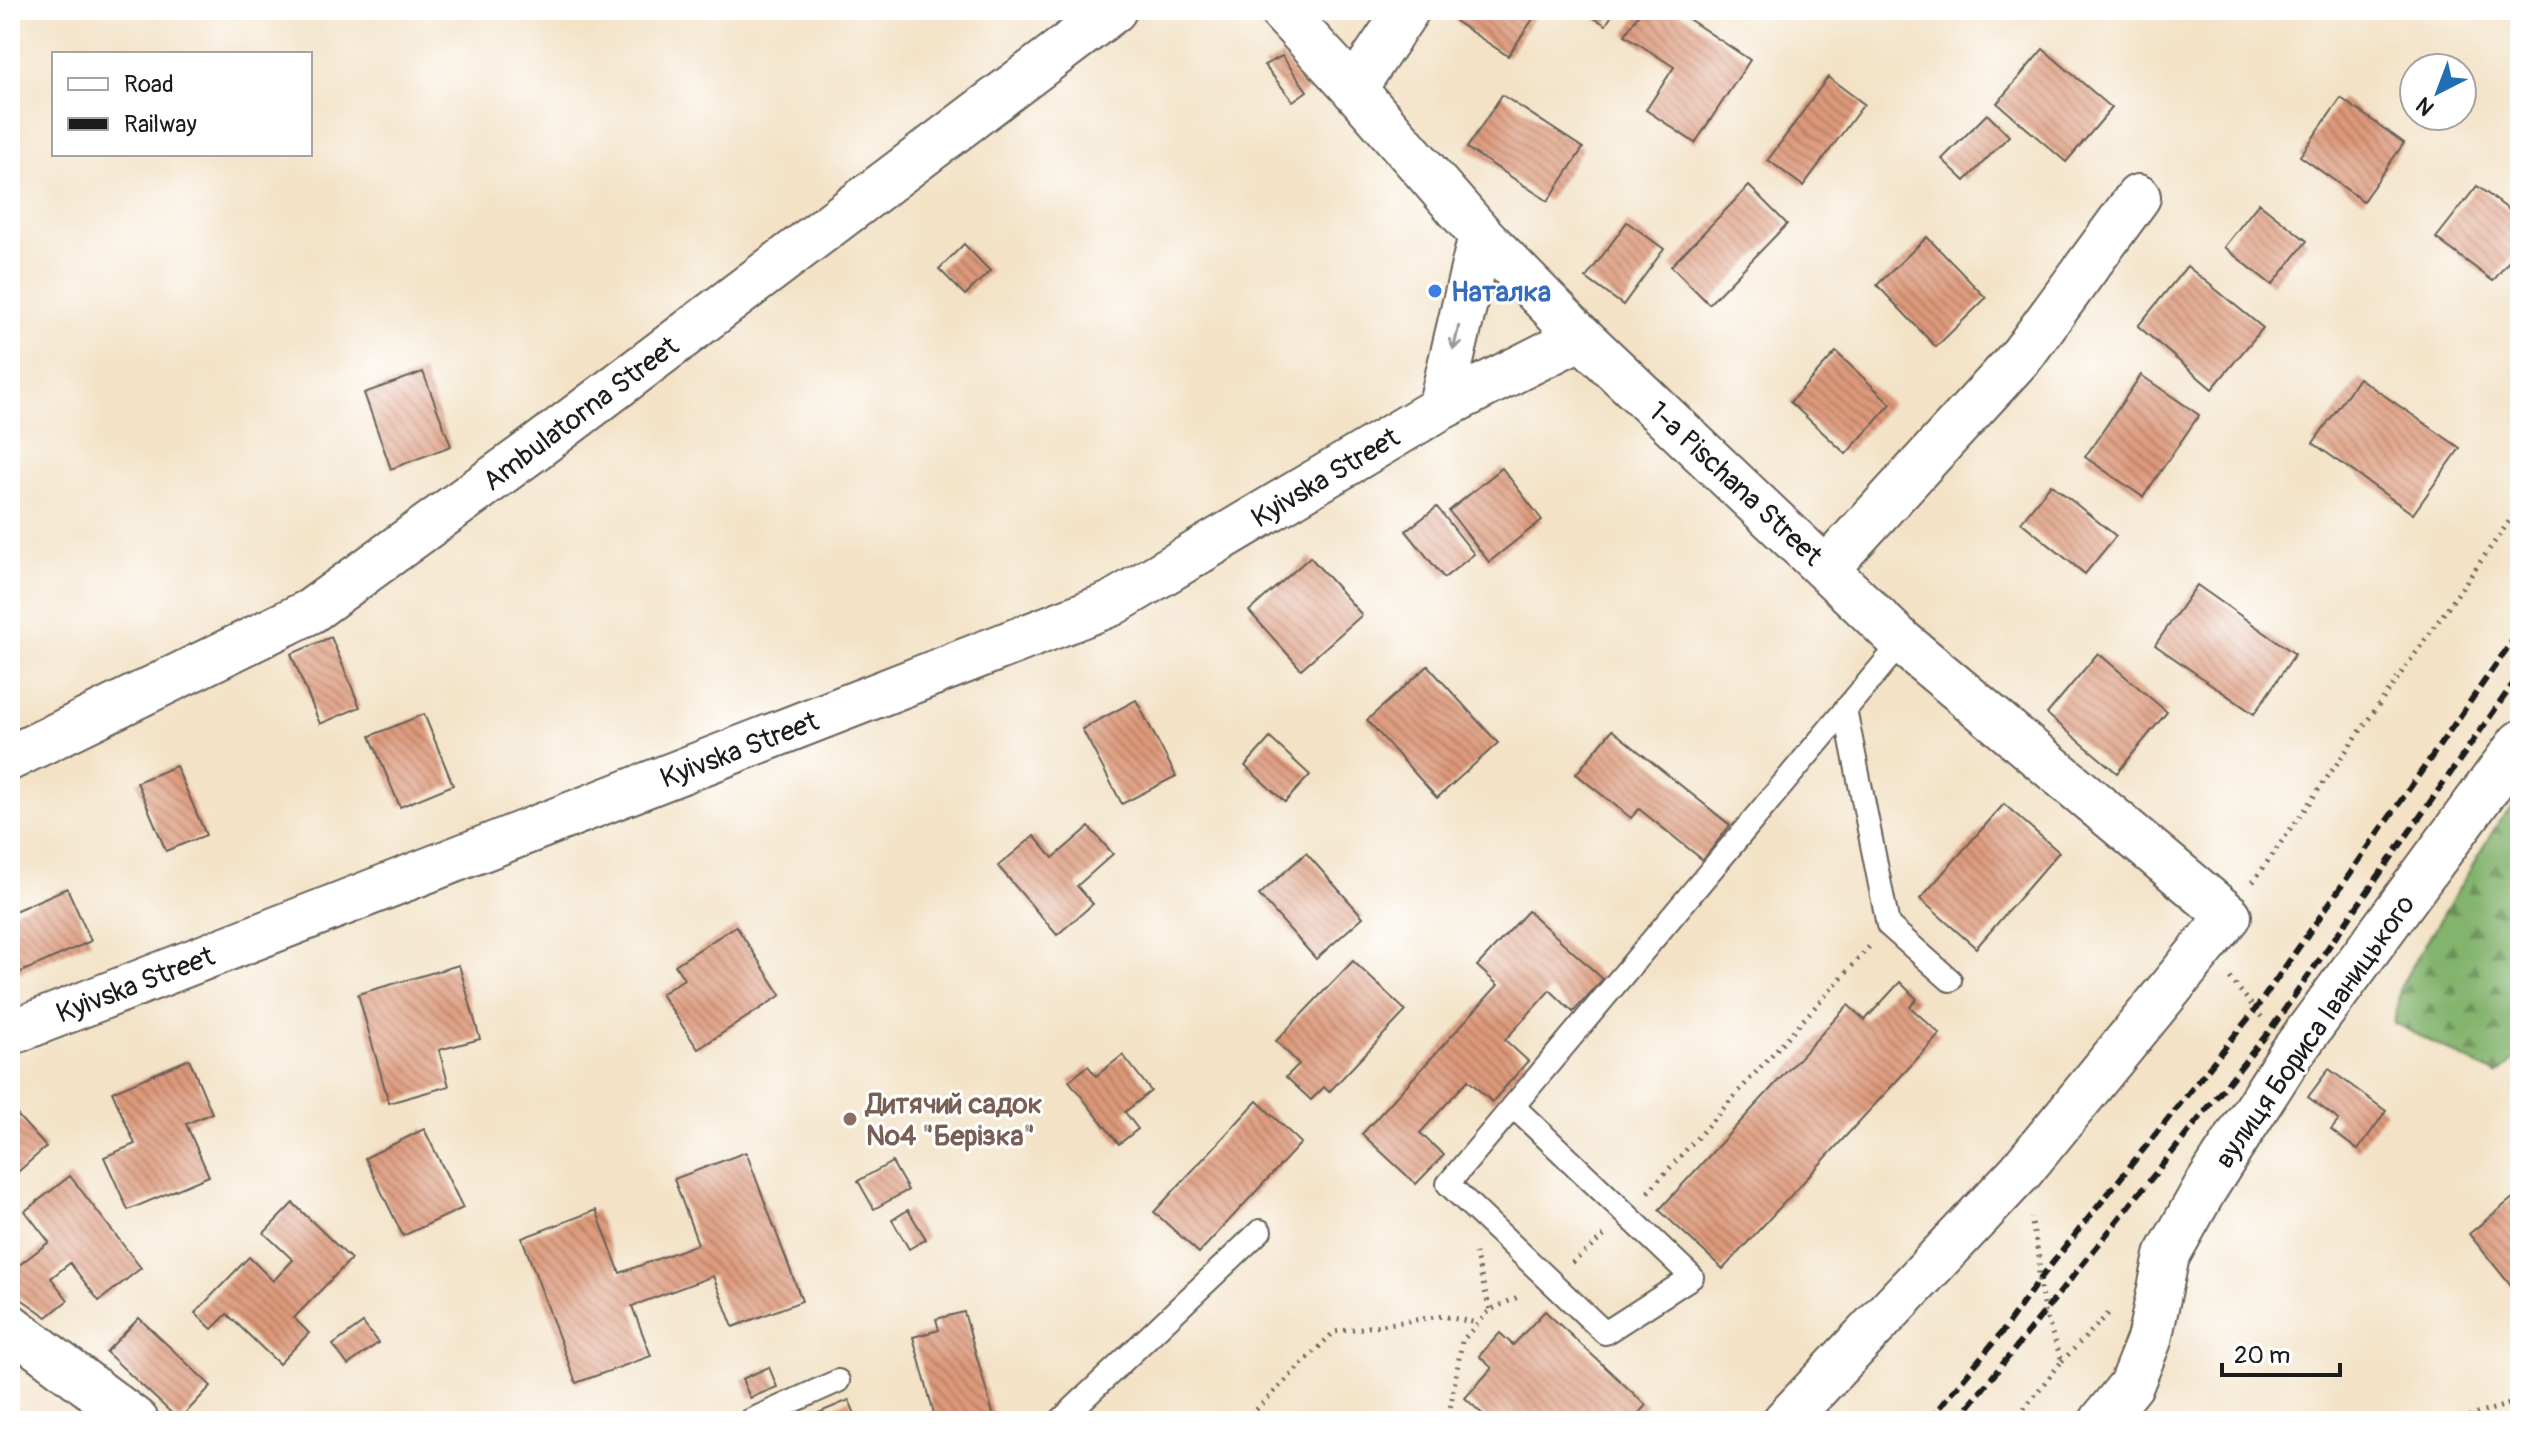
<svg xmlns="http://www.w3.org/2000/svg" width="2530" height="1431" font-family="Pangolin,sans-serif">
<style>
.forest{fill:url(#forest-firs);stroke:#506844;stroke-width:2}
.building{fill:url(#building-back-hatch)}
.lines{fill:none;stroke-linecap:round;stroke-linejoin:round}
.lane-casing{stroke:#676158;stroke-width:26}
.street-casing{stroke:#676158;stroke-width:48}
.path{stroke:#676158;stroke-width:5;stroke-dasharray:2 6;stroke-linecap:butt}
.lane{stroke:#fff;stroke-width:22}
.street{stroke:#fff;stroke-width:44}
.rail{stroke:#1c1c1c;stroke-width:6;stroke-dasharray:12 6;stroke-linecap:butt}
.oneway{stroke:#999}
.shop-dot{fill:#3f7fe0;stroke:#fff;stroke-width:3}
.education-dot{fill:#8d6e63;stroke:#fff;stroke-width:3}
.labels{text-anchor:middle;stroke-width:6;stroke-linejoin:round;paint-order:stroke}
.shop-label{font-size:28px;font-weight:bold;fill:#366cbe;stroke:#fff;text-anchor:start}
.street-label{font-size:28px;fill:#1c1c1c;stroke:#fff}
.education-label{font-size:28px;font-weight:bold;fill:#785e54;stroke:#fff;text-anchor:start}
</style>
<defs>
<pattern id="forest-firs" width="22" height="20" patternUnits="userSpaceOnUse" patternTransform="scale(2)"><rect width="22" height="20" fill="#83b36d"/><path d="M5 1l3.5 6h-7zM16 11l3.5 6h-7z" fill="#6a9159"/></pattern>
<pattern id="building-back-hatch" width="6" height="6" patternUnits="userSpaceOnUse" patternTransform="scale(2)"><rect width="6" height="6" fill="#dd997a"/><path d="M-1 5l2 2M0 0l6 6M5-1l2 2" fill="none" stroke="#b27c63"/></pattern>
</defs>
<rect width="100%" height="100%" fill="#fff"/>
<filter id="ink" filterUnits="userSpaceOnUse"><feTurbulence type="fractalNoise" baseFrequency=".0125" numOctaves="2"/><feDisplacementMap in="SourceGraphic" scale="16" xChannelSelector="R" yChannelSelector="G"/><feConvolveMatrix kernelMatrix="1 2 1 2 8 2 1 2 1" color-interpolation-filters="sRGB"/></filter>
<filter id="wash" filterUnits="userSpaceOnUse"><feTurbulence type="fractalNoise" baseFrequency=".006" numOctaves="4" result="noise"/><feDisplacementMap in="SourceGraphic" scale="32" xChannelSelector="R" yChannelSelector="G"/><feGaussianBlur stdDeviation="1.8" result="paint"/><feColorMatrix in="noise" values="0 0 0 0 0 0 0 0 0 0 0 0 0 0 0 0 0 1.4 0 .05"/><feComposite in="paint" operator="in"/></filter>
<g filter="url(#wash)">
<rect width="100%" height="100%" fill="#f3e2c6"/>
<polygon class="forest" points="2520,800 2520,1056 2497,1075 2394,1023 2401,985 2499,821"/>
<g id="blocks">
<g class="building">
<polygon points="1463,10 1539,10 1508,56 1455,21"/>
<polygon points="1580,10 1615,10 1606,25"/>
<polygon points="1641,10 1675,10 1750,60 1695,143 1646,110 1674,67 1625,35"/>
<polygon points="2043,49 2112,108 2066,162 1997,103"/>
<polygon points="1282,56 1307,91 1293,101 1264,65"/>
<polygon points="1828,77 1864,104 1803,186 1768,160"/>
<polygon points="1502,95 1583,148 1548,201 1467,148"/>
<polygon points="2341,98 2404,143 2363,201 2300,156"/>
<polygon points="1987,114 2009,136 1965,181 1942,159"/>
<polygon points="1749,186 1787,224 1709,304 1671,266"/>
<polygon points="2477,186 2520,218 2520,247 2493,281 2436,238"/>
<polygon points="2259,203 2307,241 2272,285 2224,247"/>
<polygon points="1627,222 1664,249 1623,305 1586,278"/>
<polygon points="1927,237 1986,298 1936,347 1877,285"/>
<polygon points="964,244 990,271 965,295 939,269"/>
<polygon points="2187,266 2263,328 2212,389 2138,326"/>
<polygon points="1836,352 1891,404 1846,454 1790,402"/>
<polygon points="423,372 451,446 391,469 364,393"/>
<polygon points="2141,375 2199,415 2143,497 2085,457"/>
<polygon points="2359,378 2460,448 2413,514 2313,443"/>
<polygon points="1502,468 1542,520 1489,562 1449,511"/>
<polygon points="2051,484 2116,536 2085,574 2021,522"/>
<polygon points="1437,507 1474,554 1444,578 1406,531"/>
<polygon points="1310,557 1362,615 1301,669 1249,611"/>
<polygon points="2197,585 2295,654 2254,714 2155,645"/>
<polygon points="331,637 360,707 320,724 291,654"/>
<polygon points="2098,653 2167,712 2117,773 2047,714"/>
<polygon points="1428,666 1498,743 1437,798 1367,720"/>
<polygon points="1136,700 1176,776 1122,804 1082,729"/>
<polygon points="424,714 453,785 400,807 370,736"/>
<polygon points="1612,730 1730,825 1703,860 1639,809 1631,818 1576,774"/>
<polygon points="1270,738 1310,775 1285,802 1245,766"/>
<polygon points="176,766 206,835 166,851 137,782"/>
<polygon points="2004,804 2059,852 1976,948 1920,899"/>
<polygon points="1089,827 1113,854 1077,886 1093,904 1057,935 998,866 1034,836 1053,858"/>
<polygon points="1306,853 1363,917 1316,959 1259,895"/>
<polygon points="67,888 91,941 10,977 10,913"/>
<polygon points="1528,911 1603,979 1573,1012 1550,990 1505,1040 1528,1061 1492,1102 1468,1080 1420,1133 1444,1155 1416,1184 1362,1134 1498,985 1477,966"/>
<polygon points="736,926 781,995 698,1049 661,994 684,979 675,965"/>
<polygon points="1353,961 1406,1011 1329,1092 1324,1087 1311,1100 1286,1077 1299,1064 1276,1041"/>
<polygon points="459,965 480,1039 439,1050 449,1086 389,1103 358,994"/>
<polygon points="1900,982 1917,999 1910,1007 1940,1034 1723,1269 1659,1210 1848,1005 1865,1020"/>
<polygon points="1123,1055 1151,1091 1125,1112 1138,1129 1119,1144 1069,1081 1088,1066 1096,1076"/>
<polygon points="189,1059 212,1113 186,1124 209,1176 128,1210 104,1157 135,1144 112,1092"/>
<polygon points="2329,1069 2386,1111 2358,1150 2331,1130 2339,1120 2308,1097"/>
<polygon points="1257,1101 1301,1143 1199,1253 1154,1212"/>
<polygon points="10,1107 46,1147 10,1179"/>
<polygon points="424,1129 463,1208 403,1236 365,1158"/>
<polygon points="746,1152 802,1301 733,1327 713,1276 632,1306 651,1356 576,1383 522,1238 596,1210 620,1273 698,1244 674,1179"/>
<polygon points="892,1162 908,1190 874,1209 858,1181"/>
<polygon points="70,1176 141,1268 99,1301 70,1263 51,1278 68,1300 47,1317 10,1291 10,1272 49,1242 25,1211"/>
<polygon points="2520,1192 2520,1297 2469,1234"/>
<polygon points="293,1203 351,1259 294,1318 309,1333 279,1364 227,1314 212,1329 195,1313 249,1257 273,1281 293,1260 264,1233"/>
<polygon points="908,1210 926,1239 909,1249 892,1220"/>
<polygon points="1545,1311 1646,1405 1632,1421 1490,1421 1465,1398 1492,1368 1479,1356 1500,1333 1513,1345"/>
<polygon points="964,1312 995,1421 936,1421 913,1337 939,1330 936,1319"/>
<polygon points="139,1318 211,1386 179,1420 106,1352"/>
<polygon points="363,1323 378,1343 348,1365 333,1345"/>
<polygon points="769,1367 777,1387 750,1398 742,1379"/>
<polygon points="849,1400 858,1421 799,1421"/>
</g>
</g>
</g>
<g filter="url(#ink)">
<use href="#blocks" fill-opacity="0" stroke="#676158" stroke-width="2"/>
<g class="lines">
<g class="lane-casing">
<g id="lane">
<polyline points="1845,709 1888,925 1950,980"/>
<path d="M1513 1106 1692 1277 1605 1333 1448 1184C1599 1003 1750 822 1902 642"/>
<polyline points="749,1421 838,1381"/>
<polyline points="1060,1421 1260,1231"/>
</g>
</g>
<g class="street-casing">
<g id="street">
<polyline points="1281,10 1354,89 1481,235 1581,337 1902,642 2229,916 2021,1171 1785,1421"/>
<polyline points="1354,89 1407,10"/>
<polyline points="1481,235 1440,408 1581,337"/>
<polyline points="1827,568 2023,354 2138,197"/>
<polyline points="10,758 311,611 534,449 1114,10"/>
<polyline points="10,1033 1111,604 1440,408"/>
<polyline points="10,1326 136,1421"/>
<polyline points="2102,1421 2131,1385 2149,1340 2167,1256 2204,1190 2289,1057 2520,743"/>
</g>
</g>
<g class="path">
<polyline points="2253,882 2520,506"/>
<polyline points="2230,978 2264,1020"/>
<polyline points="1648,1192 1869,947"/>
<polyline points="1475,1253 1490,1310"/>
<polyline points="1572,1263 1604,1236"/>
<polyline points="2062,1361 2112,1310"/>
<polyline points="1245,1421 1334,1332 1442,1316 1477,1323"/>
<polyline points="1444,1421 1449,1415 1462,1341 1490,1310 1520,1296"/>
<polyline points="2014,1421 2062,1361 2044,1311 2039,1280 2039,1257 2031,1218"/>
<polyline points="2453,1421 2520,1401"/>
</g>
<use href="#lane" class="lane"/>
<use href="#street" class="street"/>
<g class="rail">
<polyline points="1928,1421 2003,1331 2039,1280 2255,1010 2520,630"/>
<polyline points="1957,1421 2271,1029 2520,674"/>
</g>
</g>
<defs><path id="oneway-shaft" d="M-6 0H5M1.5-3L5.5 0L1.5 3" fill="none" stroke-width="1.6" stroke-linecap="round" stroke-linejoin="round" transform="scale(2)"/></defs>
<use class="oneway" href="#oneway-shaft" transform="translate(1456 338) rotate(103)"/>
</g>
<circle class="shop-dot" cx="1435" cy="291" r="8"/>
<circle class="education-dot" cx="850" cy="1119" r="8"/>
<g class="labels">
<g class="shop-label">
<text x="1451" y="301">Наталка</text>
</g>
<g class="street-label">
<text transform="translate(580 413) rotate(-37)" y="10">Ambulatorna Street</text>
<text transform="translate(1325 477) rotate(-31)" y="10">Kyivska Street</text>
<text transform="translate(1736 483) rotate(43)" y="10">1-a Pischana Street</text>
<text transform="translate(739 749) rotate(-21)" y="10">Kyivska Street</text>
<text transform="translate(135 984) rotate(-21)" y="10">Kyivska Street</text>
<text transform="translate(2314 1031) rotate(-55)" y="10">вулиця Бориса Іваницького</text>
</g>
<g class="education-label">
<text x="866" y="1113">Дитячий садок<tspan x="866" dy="32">№4 "Берізка"</tspan></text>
</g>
</g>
<rect width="2530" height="1431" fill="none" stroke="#fff" stroke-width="40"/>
<rect x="52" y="52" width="260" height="104" fill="#ffffff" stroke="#a4a4a4" stroke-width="2"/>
<rect x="68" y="78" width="40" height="12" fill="#ffffff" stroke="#a4a4a4" stroke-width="2"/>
<text x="124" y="92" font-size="24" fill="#1c1c1c">Road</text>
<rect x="68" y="118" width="40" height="12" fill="#1c1c1c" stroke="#a4a4a4" stroke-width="2"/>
<text x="124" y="132" font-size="24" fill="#1c1c1c">Railway</text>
<g transform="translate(2438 92) rotate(222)"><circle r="38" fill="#ffffff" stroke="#a4a4a4" stroke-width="2"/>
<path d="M0-6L14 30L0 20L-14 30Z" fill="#1f6fb2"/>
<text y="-12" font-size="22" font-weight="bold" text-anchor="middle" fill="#1c1c1c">N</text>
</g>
<path d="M2222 1363v12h118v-12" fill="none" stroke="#1c1c1c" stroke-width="4"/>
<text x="2234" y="1363" font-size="24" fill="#1c1c1c" stroke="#ffffff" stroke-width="6" paint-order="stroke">20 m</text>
</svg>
